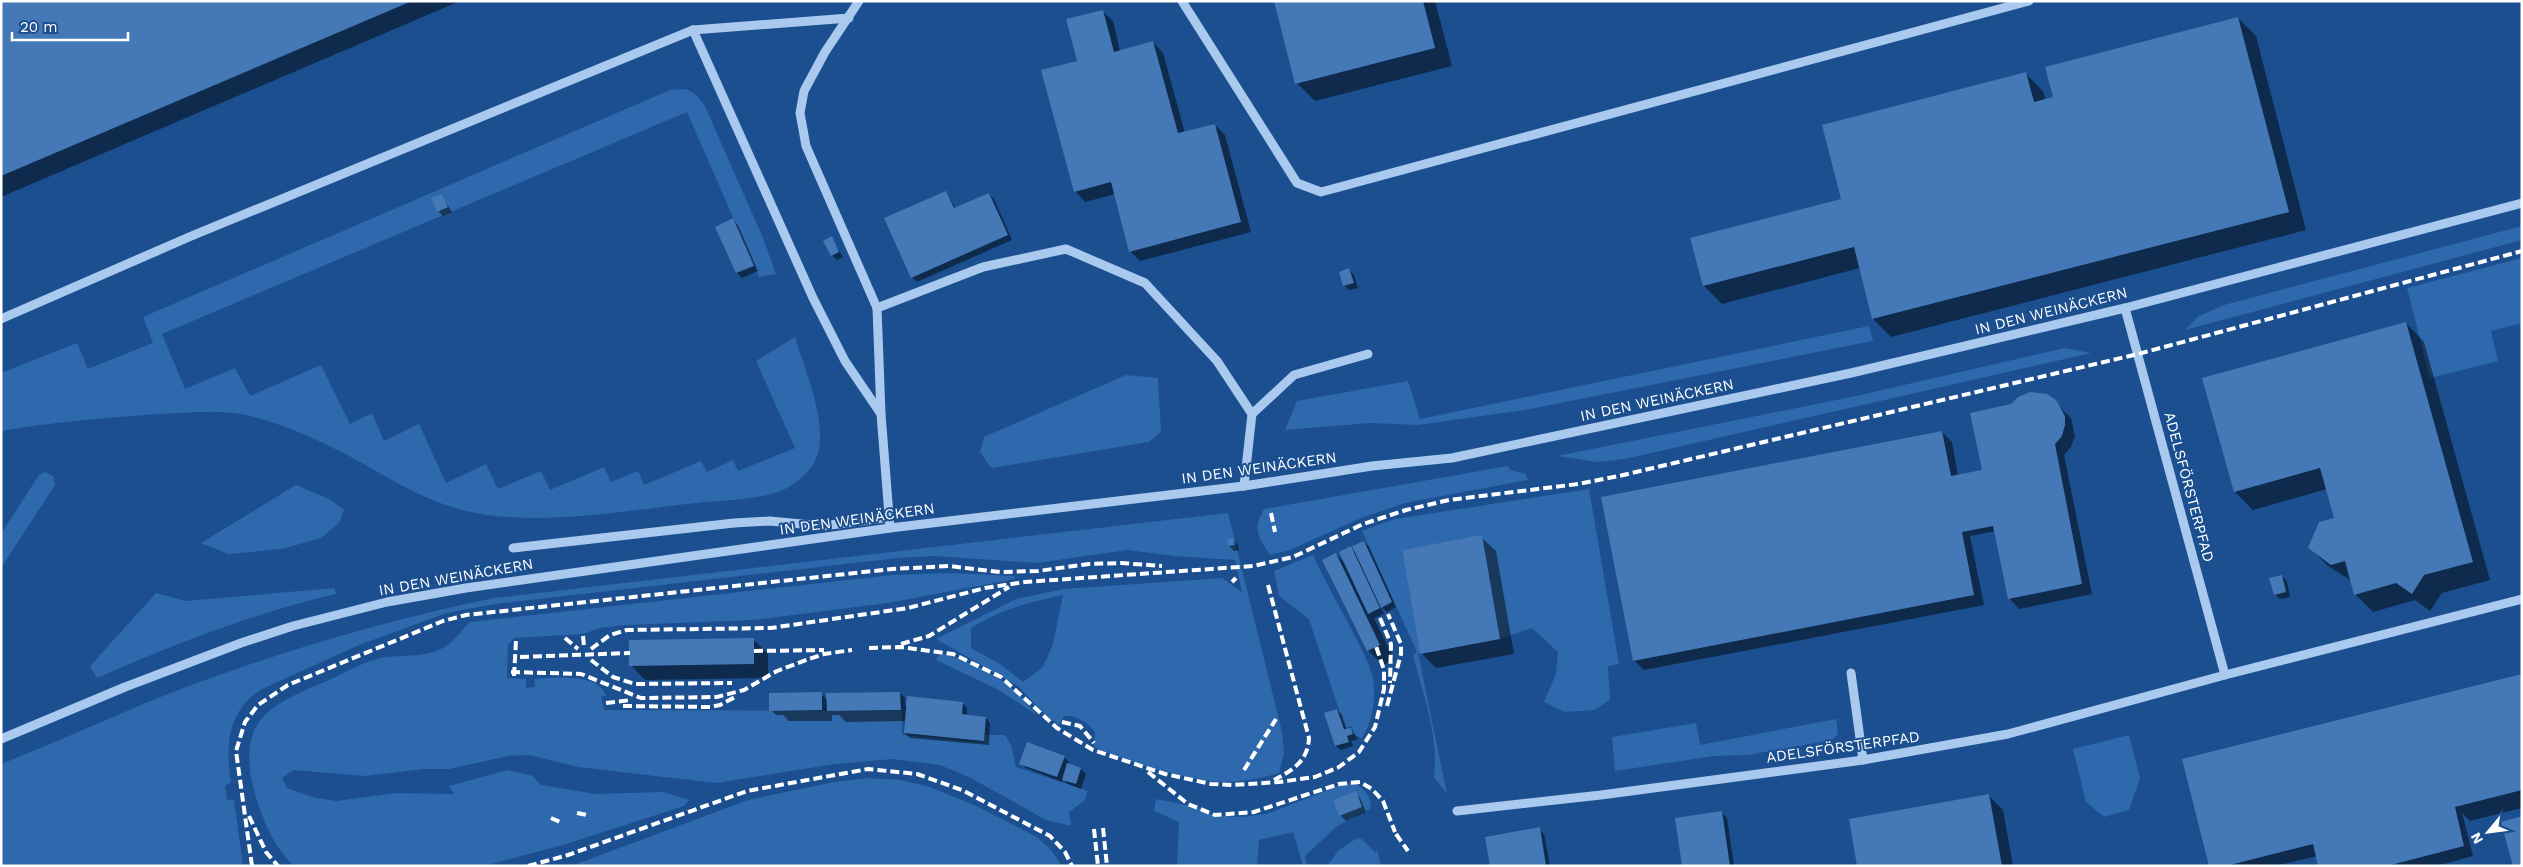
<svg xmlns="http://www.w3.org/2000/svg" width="2523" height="867" font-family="'Work Sans',sans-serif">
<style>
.green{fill:#2e69ad;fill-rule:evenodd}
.shadow{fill:#0007}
.building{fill:#4478b7}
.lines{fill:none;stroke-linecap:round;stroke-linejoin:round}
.minor{stroke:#a9c9ee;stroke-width:9}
.rail{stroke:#fff;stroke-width:4;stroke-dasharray:9 4;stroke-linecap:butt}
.labels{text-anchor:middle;stroke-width:4;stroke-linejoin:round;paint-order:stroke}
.street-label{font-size:15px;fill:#fff;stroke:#1b4f8f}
</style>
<rect width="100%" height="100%" fill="#1b4f8f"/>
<g class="green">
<path d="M686 89 695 94 704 104 763 238 776 274 759 277 687 112 162 334 185 389 235 368 250 396 321 365 350 424 372 413 384 441 419 424 446 483 486 464 498 489 541 471 550 490 604 467 611 482 638 471 644 485 701 461 707 472 733 460 738 471 795 448 756 361 795 337C805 372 833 431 813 465 806 475 794 485 783 490 757 501 723 500 696 503 621 511 523 530 452 507 416 496 384 475 351 457 319 440 282 423 246 415 218 409 186 413 158 414 105 418 53 422 1 431V373L77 343 88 369 153 343 143 317 670 90Z"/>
<polygon points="2522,226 2522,240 2185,330 2199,316 2224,305"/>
<polygon points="2522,258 2522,323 2491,331 2498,361 2430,378 2407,288"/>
<polygon points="1869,326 1873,341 1525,410 1418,425 1371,423 1285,430 1297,401 1408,381 1420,419"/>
<polygon points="2065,348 2091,353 1625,459 1598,462 1557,456 1856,396"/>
<polygon points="1126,375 1158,378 1161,432 1149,442 991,468 980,452 984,437"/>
<path d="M1508 466 1510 470 1526 474 1528 480 1405 503 1361 518 1290 550 1270 555C1258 536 1252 530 1264 509Z"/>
<polygon points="45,472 54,477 55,485 1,568 1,534 39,475"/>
<polygon points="296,485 331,500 344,510 339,523 321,538 282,549 228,554 201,543"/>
<path d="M1589 489 1619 664 1608 666 1610 700 1594 710 1565 712 1544 702 1556 674 1558 652 1532 628 1500 639 1482 536 1402 550 1420 654 1418 653 1447 794 1434 777C1439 736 1423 694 1413 655L1417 652 1362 531 1395 519Z"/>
<path d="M1228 513 1282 732 1284 753 1279 773C1258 779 1233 784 1211 781 1174 776 1129 762 1094 747L1095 732C1088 723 1075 714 1064 716L1059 725 1040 710 1018 686 936 639 1016 599 1064 589 1222 578 1242 592 1235 560 1174 556 1127 550 1037 563 935 556 898 558 495 604 447 613 359 645 262 689C228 710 225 745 231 782L225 786 227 800H234L243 866H1V764C66 739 129 708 194 684 292 648 392 619 494 598ZM1063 595 1053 644 1043 667 1023 682 1000 664 971 648V628C1000 610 1029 602 1063 595Z"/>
<path d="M1313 555C1330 593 1354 629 1370 668 1378 689 1374 720 1362 738L1354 735 1352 726 1345 728 1309 619 1279 596 1274 571Z"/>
<path d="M950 573 1014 576 1015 579 888 603 754 620 625 625 600 628 583 634 514 638 508 645 507 678 526 679V688L535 687 534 679C555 678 597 672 606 696H601L604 710 902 711V735L983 743 985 735H1005L1011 745 1016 767 1088 791 1084 801 1069 812 1071 826 1046 820 969 777 940 765 893 759 835 764 716 783 578 767 529 755 508 756 449 769H424L365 776 294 770 282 778 287 788 312 797 336 801 396 793 454 794 449 786 508 770 533 776 541 785 595 794 664 792 689 800 684 806 563 845 484 866H294C271 844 259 812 252 782 239 718 273 704 324 682 341 675 359 664 376 659 399 653 425 660 446 646 455 640 463 629 470 622L893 575Z"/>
<path d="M335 588 336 594C254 613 175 644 97 678L90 666 156 593 186 601Z"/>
<path d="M940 653C966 660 992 672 1013 689 1022 696 1029 707 1037 715L997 689 936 660Z"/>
<polygon points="1836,719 1838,734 1832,740 1748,755 1714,756 1615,771 1612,737 1696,723 1700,745"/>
<polygon points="2129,735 2140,778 2129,810 2104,817 2086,802 2073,749"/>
<polygon points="868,778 901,780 930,787 976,806 1037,837 1052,851 1062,866 571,866 748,800 834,782"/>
<path d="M1346 783 1357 784C1365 792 1373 797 1370 809L1337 826 1305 856 1307 866H1303L1293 832 1259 840 1257 866H1177L1179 822 1154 811 1156 799 1196 807 1216 816 1242 817 1267 814Z"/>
<polygon points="1357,838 1362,839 1376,853 1377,849 1381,866 1327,866 1338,851"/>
</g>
<g class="shadow">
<polygon points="1,1 460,1 1,197"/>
<polygon points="1275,1 1435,1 1452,66 1315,101 1297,83"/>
<polygon points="1102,11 1113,21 1120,51 1153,42 1163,53 1185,133 1215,125 1225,135 1251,232 1140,261 1130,251 1115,194 1085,202 1075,191 1079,62"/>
<polygon points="2238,18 2256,36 2306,230 1891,337 1873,319 1860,268 1722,304 1704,286 1842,200 2025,73 2043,91 2046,100"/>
<polygon points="946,192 956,209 989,194 994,199 1012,240 917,282 912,277"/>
<polygon points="441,195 452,212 443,216 438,211"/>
<polygon points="733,220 738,225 758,271 742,278 737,273 717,227"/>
<polygon points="831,238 843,257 837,260 832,255"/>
<polygon points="1349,270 1354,275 1358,288 1349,290 1344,285"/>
<polygon points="2406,323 2424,342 2490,580 2442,593 2430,611 2415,600 2373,612 2355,594 2352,581 2328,566 2309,547 2335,518 2327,489 2253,510 2235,492"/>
<polygon points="2030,393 2047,395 2071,418 2075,436 2071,447 2064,455 2092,594 2019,609 2009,598 1996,531 1970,536 1984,605 1644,670 1634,660 1942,432 1952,442 1958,476 1984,471 2011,406"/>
<polygon points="1481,537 1496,551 1514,654 1436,668 1421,653"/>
<polygon points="1233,540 1238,545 1239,550 1234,551 1229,546 1228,541"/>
<polygon points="1364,542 1369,547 1396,607 1387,612 1380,606 1384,614 1374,618 1394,659 1383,665 1368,650 1336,554 1346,564 1351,548 1357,554"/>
<polygon points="2282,576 2287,581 2290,597 2280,599 2275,594"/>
<polygon points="754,640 768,654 768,678 645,680 631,665"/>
<polygon points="2522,675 2522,808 2470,821 2462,813 2473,856 2436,866 2319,866 2317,856 2275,866 2211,866"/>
<polygon points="900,693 905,698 905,705 908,708 962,703 967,708 967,716 986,718 990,723 989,745 910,738 905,733 906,721 846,722 839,715 832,715 832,721 789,721 783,715 776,715 771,710 821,694 828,700"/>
<polygon points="1337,710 1342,715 1347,730 1351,729 1358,739 1351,741 1353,746 1341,750 1336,746"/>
<polygon points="1064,757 1069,762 1068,764 1081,769 1086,774 1081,789 1068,784 1063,780 1062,782 1026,768 1021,763"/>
<polygon points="1355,793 1360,798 1366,812 1346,821 1341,816 1334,801"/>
<polygon points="1989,796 2003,810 2013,866 1858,866"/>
<polygon points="1722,813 1727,818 1734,866 1684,866"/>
<polygon points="1539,829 1544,834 1550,866 1491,866"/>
</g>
<g class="building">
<polygon points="1,1 412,1 1,176"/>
<polygon points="1274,1 1423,1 1435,48 1295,84"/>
<polygon points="1103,10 1114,52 1153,41 1178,133 1215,124 1241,222 1129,252 1111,182 1074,192 1041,70 1077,61 1066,19"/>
<polygon points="2238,17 2289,212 1872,319 1854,247 1703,286 1690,238 1841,199 1822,125 2026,72 2034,102 2053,97 2045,67"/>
<polygon points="946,191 954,208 989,193 1008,235 911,278 884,218"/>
<polygon points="442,194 448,207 437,212 431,198"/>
<polygon points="733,218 754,266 736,273 715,227"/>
<polygon points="832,236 839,252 831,256 823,241"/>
<polygon points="1349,268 1354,283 1343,286 1339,272"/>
<polygon points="2406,322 2473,562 2424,575 2412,594 2396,583 2354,595 2345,561 2331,565 2308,548 2319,522 2334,518 2320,468 2234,492 2202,378"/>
<polygon points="2030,392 2047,394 2056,400 2065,416 2065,425 2062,436 2055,444 2082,584 2008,599 1993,526 1962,532 1974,595 1633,661 1601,497 1942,431 1951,476 1982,470 1970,413 2011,404 2018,397"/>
<polygon points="1482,535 1500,639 1420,654 1402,550"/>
<polygon points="1233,538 1235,545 1228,546 1227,540"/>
<polygon points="1364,541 1392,602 1381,608 1352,546"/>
<polygon points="1351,546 1380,608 1368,614 1339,552"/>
<polygon points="1336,553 1380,645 1367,651 1322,560"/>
<polygon points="2282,575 2286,592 2274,595 2269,578"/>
<polygon points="754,638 754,664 629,666 629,640"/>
<polygon points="2522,674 2522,790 2455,807 2464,846 2387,866 2318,866 2313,844 2226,866 2209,866 2182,759"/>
<polygon points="822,692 822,710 769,711 769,693"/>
<polygon points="900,692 901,710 827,711 826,693"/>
<polygon points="907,696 963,702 962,714 986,717 984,741 904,733"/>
<polygon points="1337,709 1344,729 1351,728 1353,734 1347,736 1349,742 1335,746 1324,713"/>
<polygon points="1027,742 1065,756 1057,777 1019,764"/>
<polygon points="1067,763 1081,768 1076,784 1062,780"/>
<polygon points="1356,791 1362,807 1339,816 1333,800"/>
<polygon points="1989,794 2002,866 1857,866 1849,819"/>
<polygon points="1722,811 1730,866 1682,866 1675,818"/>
<polygon points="2522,816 2522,866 2513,866 2501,822"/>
<polygon points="1540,827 1546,866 1490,866 1485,837"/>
</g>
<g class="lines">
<g class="minor">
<polyline points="859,1 825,52 804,91 800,113 806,146 877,308 881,414 890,528"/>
<polyline points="1182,1 1297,183 1321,192 2029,1"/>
<polyline points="693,30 849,18"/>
<polyline points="877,308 983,267 1066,249 1145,283 1217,361 1252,414"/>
<polyline points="2125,308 2225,675 2522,599"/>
<polyline points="1,319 189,237 693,30 813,298 845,361 881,414"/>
<polyline points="1244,486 1252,414 1294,375 1368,354"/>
<polyline points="513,548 734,523 770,521 823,526 890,517"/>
<polyline points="1851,673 1863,760"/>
<polyline points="1,739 125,687 241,643 293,626 387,602 466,588 890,528 1244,486 1372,466 1452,458 1851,373 2125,308 2522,203"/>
<polyline points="1457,811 1601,795 1863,760 2008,734 2225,675"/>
</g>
<g class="rail">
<polyline points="1271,513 1275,532"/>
<polyline points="1232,582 1236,578"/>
<path d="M1268 585 1309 738C1308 761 1293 770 1274 780"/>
<polyline points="1380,618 1391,644 1390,683"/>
<polyline points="583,636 584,646"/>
<polyline points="565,638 578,649"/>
<polyline points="901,644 929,636 1009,587"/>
<polyline points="869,648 900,647 953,654 1001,677 1057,728 1093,750 1165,774 1211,784 1233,785 1279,782 1315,777 1339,767 1359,752 1375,727 1384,689 1384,670 1376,646"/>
<polyline points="591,649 610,635 627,630 771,628 908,608 985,588 1025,582 1253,566 1293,557 1363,524 1406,510 1449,500 1578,484 1619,476 2138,354 2522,251"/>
<polyline points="754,651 824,650"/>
<polyline points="520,657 630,653"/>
<polyline points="591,660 613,677 635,684 732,683"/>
<polyline points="511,672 581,674 641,698 717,697 744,690 777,671 809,659 824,654 852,650"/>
<polyline points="514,676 516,640"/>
<polyline points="606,703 631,700"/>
<polyline points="623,706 710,707 720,705 737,696"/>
<polyline points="1387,706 1401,654 1401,644 1388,614"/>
<polyline points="1062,722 1080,726 1094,743"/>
<polyline points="1244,770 1276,719"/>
<polyline points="1148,772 1188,804 1215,815 1254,812 1339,784 1360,782 1372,789 1383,801 1395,832"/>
<polyline points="577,813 587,815"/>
<polyline points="249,816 266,852 278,866"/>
<polyline points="551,818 560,822"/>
<polyline points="1103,828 1107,866"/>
<polyline points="1094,829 1098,866"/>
<polyline points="1396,834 1408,851"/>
<polyline points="252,866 236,751 245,722 258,705 288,685 443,621 466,615 892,569 949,566 1000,572 1038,571 1089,564 1121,563 1162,566"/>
<polyline points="528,866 568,855 747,791 868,769 917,774 962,790 1050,836 1065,852 1072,866"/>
</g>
</g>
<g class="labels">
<g class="street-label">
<text transform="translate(2051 311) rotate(-14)" y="5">IN DEN WEINÄCKERN</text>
<text transform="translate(1657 400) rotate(-12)" y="5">IN DEN WEINÄCKERN</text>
<text transform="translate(1259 468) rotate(-8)" y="5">IN DEN WEINÄCKERN</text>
<text transform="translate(2189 487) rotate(75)" y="5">ADELSFÖRSTERPFAD</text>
<text transform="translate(857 519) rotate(-8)" y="5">IN DEN WEINÄCKERN</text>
<text transform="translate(456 577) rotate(-10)" y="5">IN DEN WEINÄCKERN</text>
<text transform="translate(1843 747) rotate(-8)" y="5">ADELSFÖRSTERPFAD</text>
</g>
</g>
<rect width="2523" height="867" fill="none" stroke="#ffffff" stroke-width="5"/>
<g transform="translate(2488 832) rotate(241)" stroke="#1b4f8f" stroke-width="4" paint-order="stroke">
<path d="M0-4L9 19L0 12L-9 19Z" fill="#ffffff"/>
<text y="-8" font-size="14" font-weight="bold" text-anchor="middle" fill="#ffffff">N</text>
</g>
<path d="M12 32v8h116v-8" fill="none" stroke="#ffffff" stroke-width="2.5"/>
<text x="20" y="32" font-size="15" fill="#ffffff" stroke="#1b4f8f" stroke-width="4" paint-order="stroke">20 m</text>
</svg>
